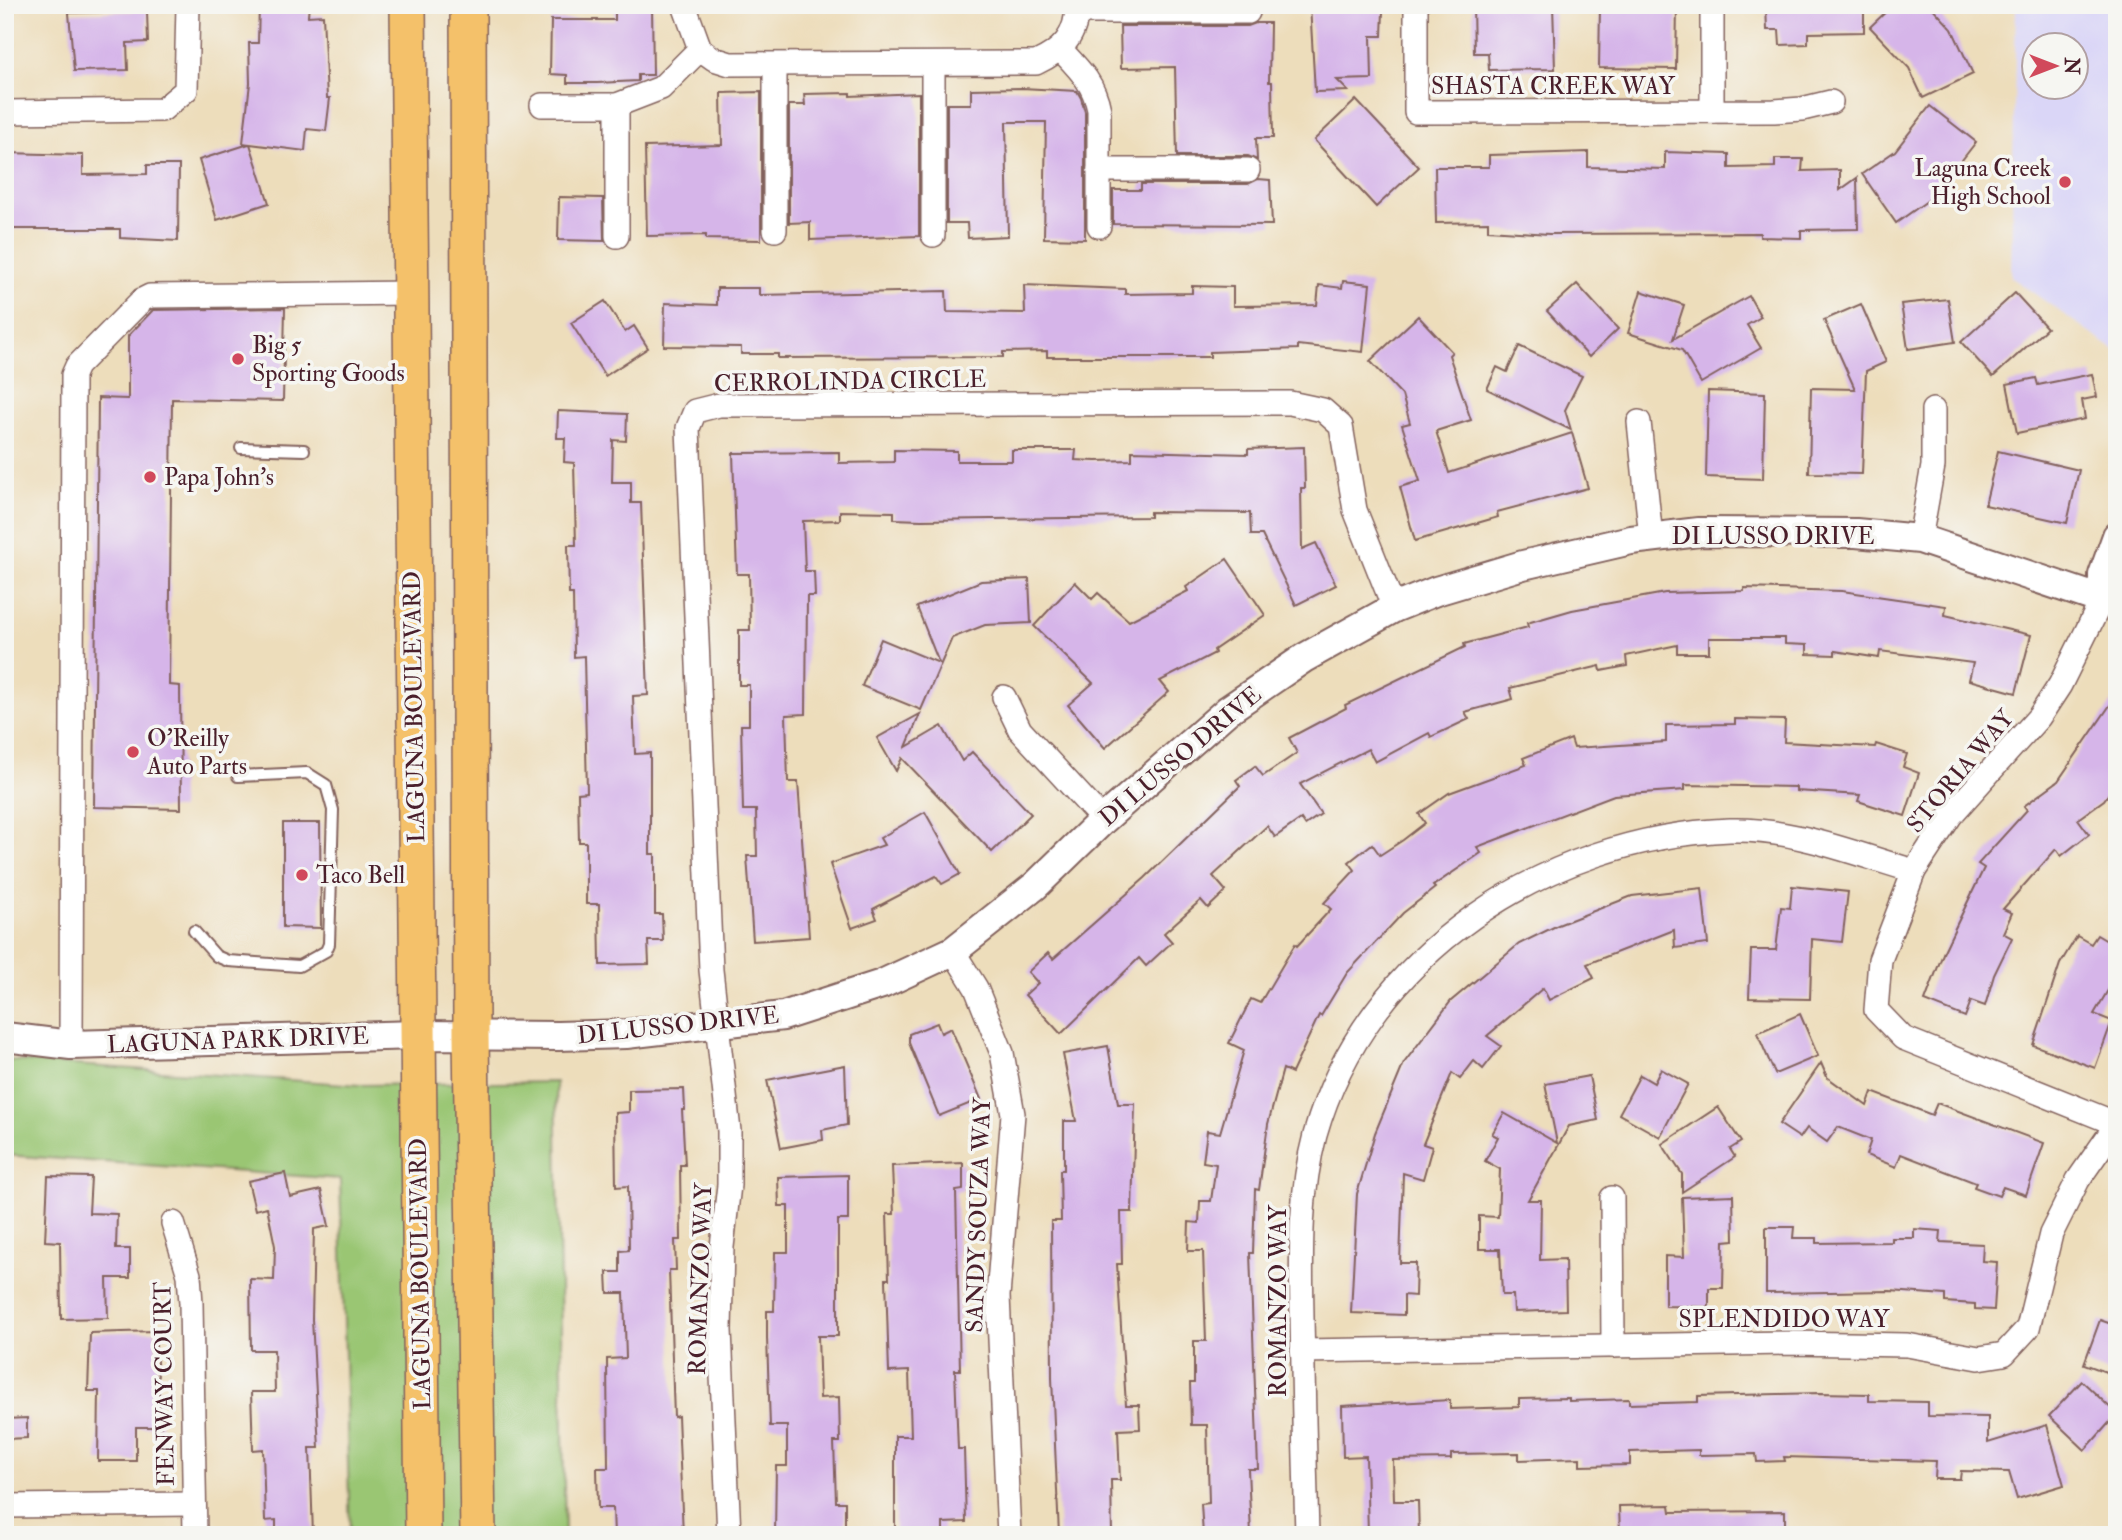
<svg xmlns="http://www.w3.org/2000/svg" width="2122" height="1540" font-family="'IM FELL Double Pica',serif">
<style>
.built{fill:#dad6f7;fill-rule:evenodd}
.green{fill:#9ac673;stroke:#72724f;stroke-width:2}
.building{fill:#d6b5e9}
.lines{fill:none;stroke-linecap:round;stroke-linejoin:round}
.service-casing{stroke:#83625d;stroke-width:14}
.minor-casing{stroke:#83625d;stroke-width:26}
.tertiary-casing{stroke:#83625d;stroke-width:32}
.primary-casing{stroke:#83625d;stroke-width:38}
.service{stroke:#fff;stroke-width:10}
.minor{stroke:#fff;stroke-width:23}
.tertiary{stroke:#fff;stroke-width:28}
.primary{stroke:#f4c16a;stroke-width:35}
.poi-dot{fill:#d1495b;stroke:#f6f6f2;stroke-width:2.5}
.labels{text-anchor:middle;stroke-width:7;stroke-linejoin:round;paint-order:stroke}
.street-label{font-size:24px;fill:#4a1f2b;stroke:#f6f6f2}
.poi-label{font-size:24px;fill:#4a1f2b;stroke:#f6f6f2;text-anchor:start}
</style>
<rect width="100%" height="100%" fill="#f6f6f2"/>
<filter id="ink" filterUnits="userSpaceOnUse"><feTurbulence type="fractalNoise" baseFrequency=".0143" numOctaves="2"/><feDisplacementMap in="SourceGraphic" scale="14" xChannelSelector="R" yChannelSelector="G"/><feConvolveMatrix kernelMatrix="1 2 1 2 8 2 1 2 1" color-interpolation-filters="sRGB"/></filter>
<filter id="wash" filterUnits="userSpaceOnUse"><feTurbulence type="fractalNoise" baseFrequency=".00686" numOctaves="4" result="noise"/><feDisplacementMap in="SourceGraphic" scale="28" xChannelSelector="R" yChannelSelector="G"/><feGaussianBlur stdDeviation="1.57" result="paint"/><feColorMatrix in="noise" values="0 0 0 0 0 0 0 0 0 0 0 0 0 0 0 0 0 1.4 0 .05"/><feComposite in="paint" operator="in"/></filter>
<g filter="url(#wash)">
<rect width="100%" height="100%" fill="#edddbb"/>
<path class="built" d="M2016 5H2117V352L2011 277ZM2035 46H2076V88H2035Z"/>
<polygon class="green" points="5,1060 360,1085 556,1082 565,1535 350,1535 340,1179 5,1155"/>
<g id="blocks">
<g class="building">
<polygon points="259,5 309,5 308,16 323,15 327,98 330,98 326,131 307,129 305,151 250,144 269,203 217,220 199,160 249,144 243,143 250,83 249,43 258,43"/>
<polygon points="615,5 652,5 653,75 638,75 638,81 597,83 567,83 567,75 550,74 551,20 615,20"/>
<polygon points="1310,5 1368,5 1368,11 1383,11 1382,36 1371,36 1372,79 1337,80 1348,91 1315,92"/>
<polygon points="1473,5 1553,5 1555,69 1489,70 1488,53 1474,53"/>
<polygon points="1600,5 1677,5 1676,69 1599,68"/>
<polygon points="1766,5 1864,5 1864,32 1808,33 1808,44 1780,45 1779,30 1767,30"/>
<polygon points="1893,5 1930,5 1952,29 1973,74 1923,98 1909,68 1870,27"/>
<polygon points="147,11 148,42 127,43 128,70 74,71 69,13"/>
<polygon points="1256,23 1270,23 1269,82 1272,82 1273,138 1256,138 1257,160 1248,156 1177,156 1175,67 1121,68 1120,26 1248,26"/>
<polygon points="1022,88 1077,91 1081,98 1085,112 1085,239 1044,238 1046,122 1006,122 1008,236 968,238 967,223 947,223 947,104 971,104 971,89"/>
<polygon points="761,92 761,240 706,239 706,235 647,236 645,147 722,145 721,93"/>
<polygon points="850,93 850,96 919,93 919,236 810,240 810,222 789,223 789,105 805,105 804,94"/>
<polygon points="1356,100 1419,167 1376,207 1314,140"/>
<polygon points="1930,106 1976,142 1934,196 1896,223 1862,174 1895,151"/>
<polygon points="1588,152 1588,167 1665,169 1665,152 1729,154 1729,168 1775,167 1775,159 1803,159 1802,171 1840,170 1840,190 1857,178 1858,229 1801,230 1801,238 1760,237 1760,233 1549,234 1488,230 1488,222 1436,223 1435,167 1489,167 1489,155"/>
<polygon points="6,153 83,155 83,175 147,174 147,165 179,165 178,241 120,238 120,229 5,229"/>
<polygon points="1258,179 1270,180 1272,225 1113,224 1113,190 1141,190 1141,184 1248,184"/>
<polygon points="559,197 603,198 604,241 558,240"/>
<polygon points="1343,281 1370,284 1363,352 1298,345 1298,349 1210,352 1210,357 1047,357 1047,351 1003,352 1003,357 778,358 778,354 741,354 741,347 664,346 665,303 717,305 717,288 759,288 759,295 946,291 947,312 1025,313 1024,285 1125,289 1125,294 1192,293 1192,286 1233,287 1233,306 1317,305 1319,285 1342,288"/>
<polygon points="1577,284 1618,329 1589,357 1547,311"/>
<polygon points="1641,291 1684,305 1673,339 1749,296 1761,317 1747,325 1761,348 1701,383 1682,350 1628,333"/>
<polygon points="2015,293 2047,328 1993,377 1961,342"/>
<polygon points="1948,299 1955,342 1908,349 1901,304"/>
<polygon points="605,301 625,332 634,326 648,348 605,376 571,323"/>
<polygon points="1861,304 1886,362 1866,371 1862,474 1809,473 1811,388 1855,389 1824,320"/>
<polygon points="285,308 283,401 172,399 169,685 180,686 181,809 94,807 98,398 128,399 128,336 153,310"/>
<polygon points="1418,316 1452,352 1449,355 1471,420 1436,431 1449,473 1572,433 1588,488 1497,512 1498,517 1415,541 1400,487 1420,481 1402,425 1410,423 1402,395 1370,361"/>
<polygon points="1519,346 1582,376 1565,410 1571,430 1487,389 1497,367 1507,372"/>
<polygon points="2092,374 2097,397 2082,400 2085,419 2017,433 2007,384 2036,378 2038,385"/>
<polygon points="1708,391 1765,393 1763,479 1706,477"/>
<polygon points="558,411 627,414 626,441 613,440 612,482 631,482 631,503 641,503 648,695 633,696 635,754 650,753 650,854 655,854 655,914 662,914 663,941 648,941 649,964 600,965 599,904 586,904 586,842 579,842 578,793 587,792 584,656 574,657 573,594 569,594 568,545 576,545 574,463 564,462 565,438 557,438"/>
<polygon points="1304,447 1305,488 1301,488 1302,549 1316,543 1336,585 1296,605 1262,535 1251,535 1250,513 1150,512 1150,517 921,520 894,519 894,512 840,511 840,520 803,521 805,571 814,571 815,596 807,596 806,714 786,715 788,782 798,782 809,937 753,941 747,856 757,856 756,810 743,810 741,725 749,725 749,685 739,685 739,630 750,630 749,574 737,574 733,453 839,452 839,463 894,462 894,450 957,451 957,461 1012,461 1012,450 1076,450 1075,460 1096,461 1132,460 1132,451 1248,454 1248,449"/>
<polygon points="1998,451 2079,470 2067,523 1985,505"/>
<polygon points="1227,559 1265,615 1214,650 1215,653 1160,681 1169,692 1105,748 1068,705 1093,683 1034,626 1075,582 1092,599 1098,593 1129,621 1188,591 1186,587"/>
<polygon points="1029,579 1031,623 985,625 952,638 921,710 862,686 881,639 939,663 917,607 981,581"/>
<polygon points="1744,588 1842,591 1946,606 1945,615 2031,635 2016,693 1969,680 1973,663 1880,651 1879,658 1835,651 1835,655 1807,654 1807,645 1785,644 1785,638 1709,638 1709,653 1677,653 1677,645 1626,656 1627,666 1601,671 1600,666 1510,688 1513,699 1465,712 1469,719 1431,737 1429,733 1375,762 1368,749 1300,784 1321,814 1305,825 1301,819 1275,837 1267,826 1213,876 1226,891 1208,908 1201,900 1164,933 1172,942 1146,966 1139,958 1061,1034 1025,995 1038,983 1028,972 1048,953 1053,959 1145,878 1240,786 1236,780 1255,766 1263,776 1297,753 1289,738 1346,708 1345,705 1465,647 1464,644 1528,627 1527,623 1572,610 1665,593 1744,591"/>
<polygon points="2117,695 2117,782 2104,800 2078,819 2089,834 2061,856 2056,849 2003,909 2012,913 2003,933 2012,938 1994,975 1985,1006 1971,1001 1965,1017 1925,1001 1944,951 1984,868 1978,864 2027,810 2024,806 2058,781"/>
<polygon points="920,714 906,747 942,726 962,761 972,752 1031,814 992,852 902,758 896,771 877,738"/>
<polygon points="1735,719 1785,720 1784,742 1875,747 1876,744 1907,754 1903,767 1919,773 1905,816 1858,801 1860,795 1796,791 1796,787 1685,785 1685,790 1614,795 1477,847 1481,853 1433,886 1435,888 1403,913 1347,973 1321,1016 1319,1015 1292,1073 1283,1069 1268,1124 1259,1190 1255,1189 1253,1253 1250,1253 1258,1469 1248,1469 1251,1535 1203,1535 1201,1504 1209,1503 1207,1425 1191,1425 1190,1383 1194,1383 1194,1341 1206,1341 1203,1251 1188,1251 1189,1222 1199,1223 1200,1201 1211,1201 1216,1164 1203,1162 1207,1131 1220,1133 1244,1050 1229,1043 1251,999 1260,1003 1295,944 1297,946 1331,909 1324,903 1355,870 1349,862 1372,844 1380,855 1403,840 1425,823 1419,814 1449,793 1526,765 1523,758 1571,739 1574,748 1666,742 1666,725 1735,724"/>
<polygon points="925,812 960,874 942,884 936,876 873,909 877,919 852,928 830,864 884,845 880,838"/>
<polygon points="283,823 320,823 321,928 283,927"/>
<polygon points="1792,886 1848,892 1842,942 1812,939 1810,999 1749,998 1751,950 1776,950 1781,907 1790,908"/>
<polygon points="1702,888 1708,944 1675,948 1674,930 1587,964 1594,978 1549,1000 1543,988 1487,1036 1501,1046 1483,1069 1474,1061 1460,1079 1452,1073 1423,1144 1432,1147 1423,1179 1403,1173 1400,1263 1416,1263 1415,1296 1404,1295 1404,1315 1351,1313 1357,1194 1375,1133 1404,1063 1451,1001 1519,944 1558,925 1632,896"/>
<polygon points="2097,935 2117,947 2117,975 2094,1014 2112,1021 2095,1068 2033,1045 2060,964 2077,936 2091,944"/>
<polygon points="1800,1014 1818,1056 1775,1074 1757,1033"/>
<polygon points="937,1023 941,1033 951,1028 981,1099 939,1116 909,1043 909,1034"/>
<polygon points="1108,1046 1118,1104 1135,1104 1132,1212 1121,1212 1122,1264 1117,1264 1126,1405 1139,1405 1140,1429 1118,1430 1120,1480 1111,1480 1112,1535 1059,1535 1052,1378 1051,1221 1061,1221 1060,1170 1064,1170 1064,1121 1076,1121 1063,1054"/>
<polygon points="1821,1063 1827,1077 1867,1106 1872,1092 1932,1115 1937,1103 2044,1143 2026,1195 2003,1187 1999,1196 1974,1187 1976,1183 1901,1154 1896,1167 1866,1155 1871,1140 1838,1127 1827,1142 1807,1128 1800,1138 1779,1124"/>
<polygon points="845,1065 847,1125 822,1130 823,1140 781,1148 767,1080"/>
<polygon points="1661,1069 1688,1084 1660,1137 1619,1114 1640,1075 1654,1083"/>
<polygon points="1589,1076 1598,1120 1569,1126 1528,1200 1541,1200 1540,1260 1565,1259 1566,1310 1514,1312 1513,1295 1502,1295 1500,1249 1479,1249 1479,1216 1498,1217 1500,1169 1485,1161 1498,1137 1492,1134 1504,1113 1557,1143 1545,1084"/>
<polygon points="684,1089 685,1110 682,1110 685,1165 680,1165 681,1240 675,1240 676,1270 669,1270 674,1417 678,1416 683,1535 614,1535 613,1508 598,1508 597,1468 608,1468 607,1359 626,1358 624,1293 608,1293 607,1272 620,1272 620,1251 629,1250 628,1186 616,1187 615,1113 629,1112 629,1090"/>
<polygon points="1718,1107 1741,1142 1730,1149 1735,1157 1682,1192 1682,1174 1662,1144"/>
<polygon points="963,1163 963,1190 956,1191 960,1370 955,1370 958,1449 964,1449 966,1522 943,1523 943,1535 895,1535 895,1436 911,1436 909,1371 889,1372 886,1279 889,1279 887,1214 894,1214 892,1166"/>
<polygon points="285,1173 290,1197 321,1190 329,1226 314,1229 312,1319 319,1448 310,1448 313,1535 276,1535 276,1520 265,1521 263,1449 253,1450 251,1392 275,1392 274,1350 251,1350 250,1279 274,1280 275,1246 267,1207 255,1210 248,1181"/>
<polygon points="848,1175 848,1220 838,1220 838,1336 818,1336 820,1398 839,1397 840,1442 834,1442 836,1502 845,1502 845,1535 775,1535 776,1466 787,1466 787,1426 770,1426 767,1338 767,1311 774,1311 775,1252 788,1252 788,1206 779,1206 778,1177"/>
<polygon points="48,1176 91,1177 89,1213 117,1214 116,1249 130,1249 130,1278 107,1278 108,1318 61,1319 60,1242 45,1241"/>
<polygon points="1733,1195 1734,1240 1724,1241 1723,1288 1709,1288 1709,1307 1665,1306 1665,1256 1684,1257 1682,1197"/>
<polygon points="1766,1227 1794,1227 1793,1238 1817,1238 1817,1243 1892,1242 1892,1238 1914,1238 1914,1229 1941,1231 1940,1242 1983,1244 1982,1261 1997,1262 1994,1310 1975,1309 1975,1304 1945,1302 1945,1295 1890,1291 1766,1293"/>
<polygon points="2100,1320 2117,1326 2117,1376 2084,1364"/>
<polygon points="155,1331 161,1427 136,1427 136,1461 98,1461 99,1391 88,1391 90,1333"/>
<polygon points="2082,1381 2117,1414 2085,1450 2049,1416"/>
<polygon points="1820,1393 1869,1394 1869,1401 1928,1402 1928,1416 1988,1417 1988,1443 2047,1425 2064,1485 2017,1499 2009,1472 1961,1471 1960,1479 1935,1479 1936,1461 1784,1457 1785,1461 1757,1462 1756,1454 1699,1455 1699,1450 1630,1452 1630,1465 1580,1466 1580,1458 1519,1460 1519,1453 1451,1454 1451,1459 1393,1460 1394,1501 1418,1501 1419,1535 1368,1535 1366,1456 1343,1457 1342,1406 1450,1400 1450,1409 1519,1407 1519,1399 1569,1398 1569,1401 1629,1399 1629,1404 1698,1402 1698,1396"/>
<polygon points="27,1418 27,1438 5,1439 5,1419"/>
<polygon points="1670,1505 1671,1512 1785,1511 1785,1535 1620,1535 1619,1506"/>
</g>
</g>
</g>
<g filter="url(#ink)">
<use href="#blocks" fill-opacity="0" stroke="#83625d" stroke-width="2"/>
<g class="lines">
<g class="service-casing">
<g id="service">
<polyline points="241,448 304,450"/>
<polyline points="194,931 216,956 228,961 299,966 326,951 329,944 333,810 326,785 307,773 238,776"/>
</g>
</g>
<g class="minor-casing">
<g id="minor">
<path d="M684 5 700 49 714 59 730 64 1036 63C1062 51 1077 36 1077 5"/>
<polyline points="1416,5 1416,112 1774,111 1802,109 1831,102"/>
<polyline points="1712,5 1712,111"/>
<polyline points="1077,12 1248,12"/>
<path d="M1061 50C1079 69 1094 83 1099 110V226"/>
<polyline points="933,64 933,235"/>
<polyline points="775,65 775,230"/>
<polyline points="542,105 617,105 661,88 700,49"/>
<polyline points="5,112 162,110 186,90 188,5"/>
<polyline points="1099,170 1248,170"/>
<polyline points="617,236 617,105"/>
<polyline points="1639,422 1651,538"/>
<polyline points="1920,539 1933,466 1933,410"/>
<polyline points="2103,598 2060,685 2039,717 1951,815 1914,871 1880,960 1876,1010 1903,1038 2117,1124"/>
<polyline points="1004,697 1020,730 1103,820"/>
<polyline points="953,951 976,988 1002,1053 1013,1114 998,1296 1009,1535"/>
<polyline points="71,1045 73,375 77,366 142,300 150,296 410,293"/>
<polyline points="1612,1198 1613,1346"/>
<polyline points="173,1223 189,1275 191,1303 195,1535"/>
<polyline points="1302,1351 1789,1343 1907,1345 1979,1358 2004,1354 2028,1328 2051,1234 2078,1180 2117,1124"/>
<polyline points="5,1506 193,1504"/>
<polyline points="729,1535 720,1330 722,1247 729,1185 729,1131 711,970 688,428 695,411 719,405 1290,403 1323,410 1341,426 1355,510 1394,608"/>
<path d="M1307 1535C1305 1462 1303 1390 1302 1317 1301 1256 1299 1195 1315 1135 1366 953 1548 837 1730 830 1792 828 1855 854 1914 871"/>
</g>
</g>
<g class="tertiary-casing">
<g id="tertiary">
<polyline points="2103,598 2103,575 2117,536"/>
<polyline points="5,1037 71,1045 417,1035 558,1036 626,1034 783,1016 882,984 953,951 1035,886 1103,820 1228,710 1304,658 1394,608 1436,591 1523,565 1631,540 1699,532 1856,533 1920,539 2117,605"/>
</g>
</g>
<g class="primary-casing">
<g id="primary">
<polyline points="408,5 423,1535"/>
<polyline points="468,5 471,1035 478,1535"/>
</g>
</g>
<use href="#service" class="service"/>
<use href="#minor" class="minor"/>
<use href="#tertiary" class="tertiary"/>
<use href="#primary" class="primary"/>
</g>
</g>
<g class="poi-dot">
<circle cx="2065" cy="182" r="7"/>
<circle cx="238" cy="359" r="7"/>
<circle cx="150" cy="477" r="7"/>
<circle cx="133" cy="752" r="7"/>
<circle cx="302" cy="875" r="7"/>
</g>
<g class="labels">
<g class="street-label">
<text x="1553" y="94">SHASTA CREEK WAY</text>
<text transform="translate(850 381) rotate(-1)" y="8">CERROLINDA CIRCLE</text>
<text x="1773" y="544">DI LUSSO DRIVE</text>
<text transform="translate(414 707) rotate(-91)" y="8">LAGUNA BOULEVARD</text>
<text transform="translate(1180 756) rotate(-40)" y="8">DI LUSSO DRIVE</text>
<text transform="translate(1960 771) rotate(-50)" y="8">STORIA WAY</text>
<text transform="translate(678 1025) rotate(-6)" y="8">DI LUSSO DRIVE</text>
<text transform="translate(238 1040) rotate(-2)" y="8">LAGUNA PARK DRIVE</text>
<text transform="translate(978 1215) rotate(-88)" y="8">SANDY SOUZA WAY</text>
<text transform="translate(420 1274) rotate(-91)" y="8">LAGUNA BOULEVARD</text>
<text transform="translate(700 1279) rotate(-88)" y="8">ROMANZO WAY</text>
<text transform="translate(1278 1301) rotate(-90)" y="8">ROMANZO WAY</text>
<text x="1784" y="1327">SPLENDIDO WAY</text>
<text transform="translate(164 1384) rotate(-91)" y="8">FENWAY COURT</text>
</g>
<g class="poi-label">
<text x="2051" y="176" text-anchor="end">Laguna Creek<tspan x="2051" dy="28">High School</tspan></text>
<text x="252" y="353">Big 5<tspan x="252" dy="28">Sporting Goods</tspan></text>
<text x="164" y="485">Papa John's</text>
<text x="147" y="746">O'Reilly<tspan x="147" dy="28">Auto Parts</tspan></text>
<text x="316" y="883">Taco Bell</text>
</g>
</g>
<rect width="2122" height="1540" fill="none" stroke="#f6f6f2" stroke-width="28"/>
<g transform="translate(2055 66) rotate(90)"><circle r="33" fill="#f6f6f2" stroke="#b1a0a2" stroke-width="2"/>
<path d="M0-5L12 26L0 18L-12 26Z" fill="#d1495b"/>
<text y="-10" font-size="19" font-weight="bold" text-anchor="middle" fill="#4a1f2b">N</text>
</g>
</svg>
